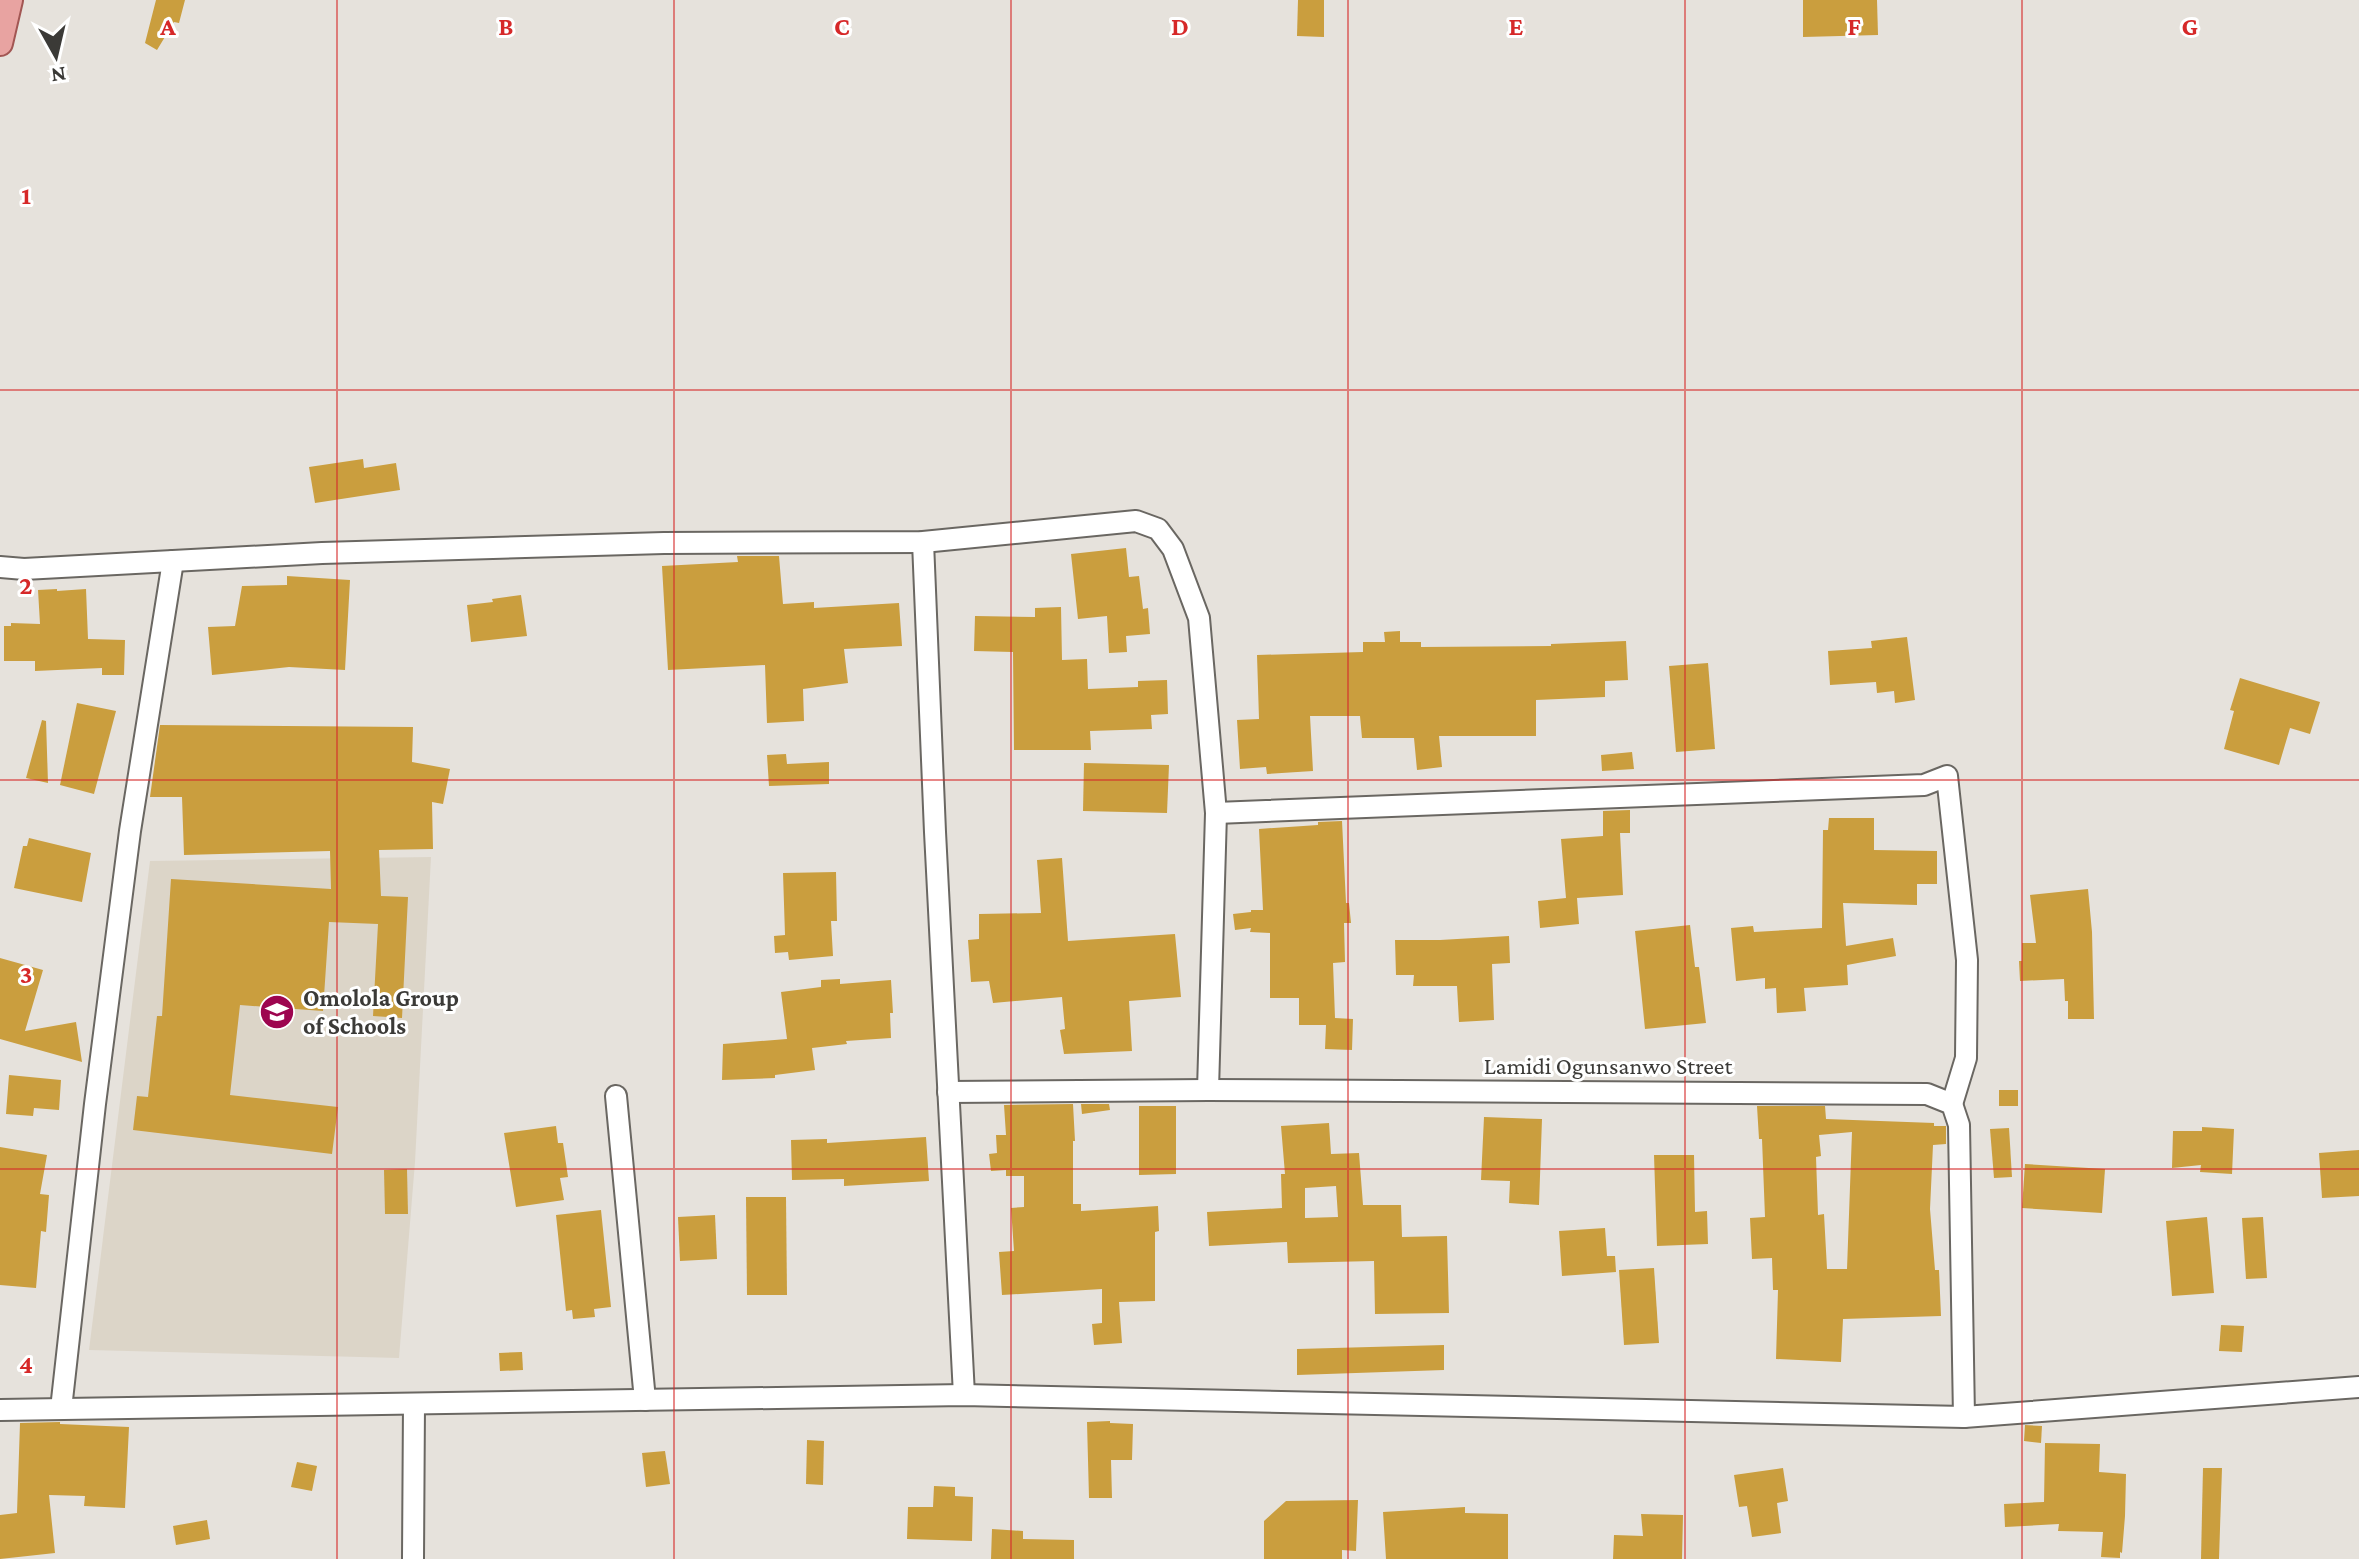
<svg xmlns="http://www.w3.org/2000/svg" width="2359" height="1559" font-family="'Crimson Pro',serif">
<style>
.built{fill:#dcd5c8}
.building{fill:#ca9e3e;fill-rule:evenodd}
.lines{fill:none;stroke-linecap:round;stroke-linejoin:round}
.minor-casing{stroke:#6a6762;stroke-width:24}
.major-casing{stroke:#a25653;stroke-width:28}
.minor{stroke:#fff;stroke-width:20}
.major{stroke:#e8a3a1;stroke-width:24}
.grid{fill:none;stroke:#d62828;stroke-width:2;stroke-opacity:0.55}
.labels{text-anchor:middle;stroke-width:6;stroke-linejoin:round;paint-order:stroke}
.poi-label{font-size:24px;font-weight:bold;fill:#3b3a37;stroke:#fff;text-anchor:start}
.street-label{font-size:24px;fill:#3b3a37;stroke:#fff}
.grid-label{font-size:26px;text-anchor:middle;font-weight:bold;fill:#d62828;stroke:#fff;stroke-width:6;stroke-linejoin:round;paint-order:stroke}
</style>
<rect width="100%" height="100%" fill="#e6e2dc"/>
<polygon class="built" points="431,857 415,1162 399,1358 89,1350 150,861"/>
<g class="building">
<polygon points="156,0 185,0 179,23 174,22 157,50 145,43"/>
<polygon points="1298,0 1324,0 1324,37 1297,36"/>
<polygon points="1803,0 1877,0 1878,35 1803,37"/>
<polygon points="363,459 364,468 396,463 400,490 315,503 309,467"/>
<polygon points="1126,548 1129,577 1139,576 1143,609 1148,608 1150,634 1126,636 1127,652 1109,653 1107,616 1078,619 1071,554"/>
<polygon points="737,556 779,556 783,604 814,602 814,608 899,603 902,646 844,649 848,683 803,689 804,721 767,723 765,665 668,670 662,566 738,562"/>
<polygon points="287,576 350,580 345,670 289,667 212,675 208,627 235,626 242,586 287,585"/>
<polygon points="57,589 57,591 86,589 88,639 125,640 124,675 102,675 102,668 35,671 35,661 4,661 4,626 11,626 11,623 40,624 38,590"/>
<polygon points="521,595 527,636 471,642 467,605 493,602 492,599"/>
<polygon points="1061,607 1062,660 1087,659 1088,689 1138,687 1138,681 1167,680 1168,714 1151,715 1152,729 1090,731 1091,750 1014,750 1013,652 974,651 975,616 1035,617 1035,608"/>
<polygon points="1400,631 1400,642 1421,642 1421,647 1551,646 1551,644 1626,641 1628,680 1605,681 1605,697 1536,700 1536,736 1439,736 1442,767 1417,770 1414,738 1362,738 1360,716 1310,716 1313,771 1267,774 1266,767 1240,769 1237,720 1259,719 1257,655 1363,652 1363,642 1385,642 1384,632"/>
<polygon points="1907,637 1915,700 1895,703 1894,691 1877,693 1876,682 1830,685 1828,651 1872,648 1871,641"/>
<polygon points="1708,663 1715,749 1676,752 1669,666"/>
<polygon points="2240,678 2320,702 2310,734 2290,728 2279,765 2224,749 2234,711 2230,710"/>
<polygon points="77,703 116,711 94,794 60,785"/>
<polygon points="42,720 46,721 48,783 26,778"/>
<polygon points="160,725 413,727 412,762 450,769 443,804 432,802 433,849 379,850 381,896 408,897 402,1018 373,1016 378,924 329,922 323,1011 240,1005 230,1095 338,1107 332,1154 133,1130 137,1096 148,1097 157,1016 162,1016 171,879 331,889 330,851 184,855 182,797 150,797"/>
<polygon points="1632,752 1634,769 1602,771 1601,755"/>
<polygon points="786,754 787,764 829,762 829,784 769,786 767,755"/>
<polygon points="1084,763 1169,765 1167,813 1083,811"/>
<polygon points="1630,810 1630,833 1620,833 1623,895 1577,898 1579,924 1540,928 1538,901 1566,898 1561,839 1603,836 1603,811"/>
<polygon points="1829,818 1874,818 1874,850 1937,851 1937,884 1917,884 1917,905 1843,903 1846,946 1893,938 1896,956 1847,965 1848,985 1804,988 1806,1011 1777,1013 1776,988 1765,989 1765,978 1736,981 1731,928 1753,926 1754,932 1822,928 1823,830 1828,830"/>
<polygon points="1342,821 1346,903 1349,903 1351,923 1344,923 1345,962 1333,963 1335,1018 1353,1019 1352,1050 1325,1049 1326,1025 1299,1025 1299,998 1270,998 1270,933 1250,932 1251,928 1235,930 1233,914 1251,912 1251,910 1263,910 1259,829 1318,825 1318,822"/>
<polygon points="29,838 91,853 82,902 14,888 23,846 27,846"/>
<polygon points="1062,858 1068,941 1175,934 1181,997 1129,1001 1132,1051 1064,1054 1060,1030 1065,1029 1062,997 993,1003 989,981 971,982 968,940 979,939 979,914 1041,913 1037,860"/>
<polygon points="836,872 837,921 831,921 833,956 789,960 788,952 775,953 774,936 785,935 783,873"/>
<polygon points="2088,889 2092,932 2094,1019 2068,1019 2068,1001 2065,1001 2064,979 2020,981 2019,961 2022,961 2022,943 2036,943 2030,895"/>
<polygon points="1690,925 1695,967 1699,967 1706,1023 1645,1029 1635,931"/>
<polygon points="1509,936 1510,963 1492,964 1494,1020 1459,1022 1457,986 1413,986 1414,975 1396,975 1395,940 1440,940"/>
<polygon points="0,958 43,970 25,1031 76,1022 82,1062 0,1039"/>
<polygon points="840,979 840,984 891,980 893,1013 890,1013 891,1038 846,1041 847,1044 812,1048 815,1070 775,1075 775,1078 722,1080 723,1044 787,1039 781,992 821,987 821,980"/>
<polygon points="9,1075 61,1080 59,1110 34,1108 33,1116 6,1114"/>
<rect x="1999" y="1090" width="19" height="16"/>
<polygon points="1073,1104 1075,1141 1073,1141 1073,1204 1081,1204 1081,1211 1158,1206 1159,1231 1155,1232 1155,1301 1119,1302 1122,1343 1094,1345 1092,1324 1102,1323 1102,1289 1002,1295 999,1252 1014,1251 1011,1208 1024,1207 1024,1176 1006,1176 1006,1170 991,1171 989,1154 997,1153 996,1135 1006,1135 1004,1105"/>
<polygon points="1081,1104 1109,1104 1110,1110 1082,1114"/>
<polygon points="1139,1106 1176,1106 1176,1174 1139,1175"/>
<path d="M1757 1106H1825L1826 1119 1934 1123V1126H1946V1144L1933 1145 1930 1209 1935 1270H1939L1941 1316 1843 1319 1841 1362 1776 1359 1778 1290H1773L1772 1258 1752 1259 1750 1218 1765 1217 1762 1139H1759ZM1852 1132 1847 1269H1827L1824 1214 1818 1215 1816 1157 1821 1156 1819 1135Z"/>
<polygon points="1484,1117 1542,1119 1539,1205 1509,1203 1510,1181 1481,1180"/>
<path d="M1329 1123 1331 1154 1359 1153 1363 1205H1401L1402 1237 1447 1236 1449 1313 1375 1314 1374 1261 1288 1263 1287 1242 1209 1246 1207 1212 1282 1208 1281 1174H1285L1281 1126ZM1336 1186 1338 1217 1305 1218V1188Z"/>
<polygon points="556,1126 558,1143 563,1143 568,1177 560,1178 564,1200 516,1207 504,1133"/>
<polygon points="2202,1127 2234,1129 2232,1174 2200,1172 2201,1165 2172,1168 2173,1131 2202,1131"/>
<polygon points="2009,1128 2012,1177 1994,1178 1990,1129"/>
<polygon points="926,1137 929,1181 844,1186 844,1179 792,1180 791,1140 827,1139 827,1143"/>
<polygon points="0,1147 47,1155 40,1194 49,1195 46,1232 41,1231 36,1288 0,1285"/>
<polygon points="2359,1150 2359,1196 2322,1198 2319,1153"/>
<polygon points="1654,1155 1694,1155 1695,1212 1707,1211 1708,1244 1657,1246"/>
<polygon points="2025,1164 2105,1169 2102,1213 2022,1208"/>
<polygon points="407,1169 408,1214 385,1214 384,1170"/>
<polygon points="746,1197 786,1197 787,1295 747,1295"/>
<polygon points="601,1210 611,1307 594,1309 595,1317 573,1319 572,1310 566,1311 556,1215"/>
<polygon points="715,1215 717,1259 680,1261 678,1217"/>
<polygon points="2207,1217 2214,1293 2172,1296 2166,1221"/>
<polygon points="2263,1217 2267,1278 2246,1279 2242,1218"/>
<polygon points="1605,1228 1607,1256 1615,1256 1616,1272 1562,1276 1559,1231"/>
<polygon points="1654,1268 1659,1343 1624,1345 1619,1270"/>
<polygon points="2221,1325 2244,1326 2242,1352 2219,1351"/>
<polygon points="1444,1345 1444,1370 1297,1375 1297,1349"/>
<polygon points="522,1352 523,1370 500,1371 499,1353"/>
<polygon points="1110,1421 1110,1423 1133,1424 1132,1460 1111,1460 1112,1498 1089,1498 1087,1422"/>
<polygon points="60,1422 60,1424 129,1427 125,1508 84,1506 85,1496 49,1495 55,1553 0,1559 0,1515 17,1513 20,1423"/>
<polygon points="2025,1425 2042,1426 2041,1443 2024,1441"/>
<polygon points="807,1440 824,1441 823,1485 806,1484"/>
<polygon points="2045,1443 2100,1444 2099,1472 2126,1474 2125,1516 2122,1553 2120,1552 2120,1558 2101,1557 2103,1532 2058,1531 2059,1524 2005,1527 2004,1504 2044,1502"/>
<polygon points="665,1451 670,1484 646,1487 642,1453"/>
<polygon points="297,1462 317,1466 312,1491 291,1487"/>
<polygon points="1783,1468 1788,1501 1777,1503 1781,1533 1752,1537 1747,1506 1739,1507 1734,1475"/>
<polygon points="2203,1468 2222,1468 2219,1559 2201,1559"/>
<polygon points="934,1486 955,1487 955,1496 973,1497 972,1541 907,1539 908,1507 933,1507"/>
<polygon points="1358,1500 1356,1551 1342,1550 1342,1559 1264,1559 1264,1521 1286,1501"/>
<polygon points="1465,1507 1465,1513 1508,1514 1508,1559 1386,1559 1383,1512"/>
<polygon points="1641,1514 1683,1515 1682,1559 1613,1559 1614,1535 1643,1536"/>
<polygon points="207,1520 210,1539 176,1545 173,1526"/>
<polygon points="992,1529 1023,1531 1023,1539 1074,1540 1074,1559 991,1559"/>
</g>
<g class="lines">
<g class="minor-casing">
<g id="minor">
<polyline points="923,542 935,832 964,1395"/>
<polyline points="0,567 24,569 322,553 664,543 923,542 1136,521 1158,529 1173,549 1199,618 1216,813 1208,1090"/>
<polyline points="1216,813 1924,785 1947,776 1967,960 1966,1058 1952,1104"/>
<polyline points="948,1092 1208,1090 1927,1094 1952,1104 1959,1125 1964,1417"/>
<polyline points="616,1096 645,1400"/>
<polyline points="61,1409 95,1104 130,831 173,561"/>
<polyline points="0,1410 964,1395 1964,1417 2359,1387"/>
<polyline points="413,1559 414,1404"/>
</g>
</g>
<g class="major-casing">
<polyline id="major" points="0,43 10,0"/>
</g>
<use href="#minor" class="minor"/>
<use href="#major" class="major"/>
</g>
<path class="grid" d="M337 0V1559M674 0V1559M1011 0V1559M1348 0V1559M1685 0V1559M2022 0V1559M0 390H2359M0 780H2359M0 1169H2359"/>
<defs>
<g id="school-disc" transform="scale(1.8)"><circle r="9.5" fill="#9d054f" stroke="#fff"/><path d="M0-5L7-2L0 1L-7-2ZM-4 1L0 2.5L4 1V4Q0 6-4 4Z" fill="#fff"/></g>
</defs>
<g fill-rule="evenodd">
<use href="#school-disc" x="277" y="1012"/>
</g>
<g class="labels">
<g class="poi-label">
<text x="303" y="1006">Omolola Group<tspan x="303" dy="28">of Schools</tspan></text>
</g>
<g class="street-label">
<text x="1608" y="1074">Lamidi Ogunsanwo Street</text>
</g>
</g>
<g class="grid-label">
<text x="168" y="35">A</text>
<text x="506" y="35">B</text>
<text x="842" y="35">C</text>
<text x="1180" y="35">D</text>
<text x="1516" y="35">E</text>
<text x="1854" y="35">F</text>
<text x="2190" y="35">G</text>
<text x="26" y="204">1</text>
<text x="26" y="594">2</text>
<text x="26" y="983">3</text>
<text x="26" y="1373">4</text>
</g>
<g transform="translate(56 56) rotate(172)" stroke="#ffffff" stroke-width="6" paint-order="stroke">
<path d="M0-6L14 30L0 20L-14 30Z" fill="#3b3a37"/>
<text y="-12" font-size="22" font-weight="bold" text-anchor="middle" fill="#3b3a37">N</text>
</g>
</svg>
